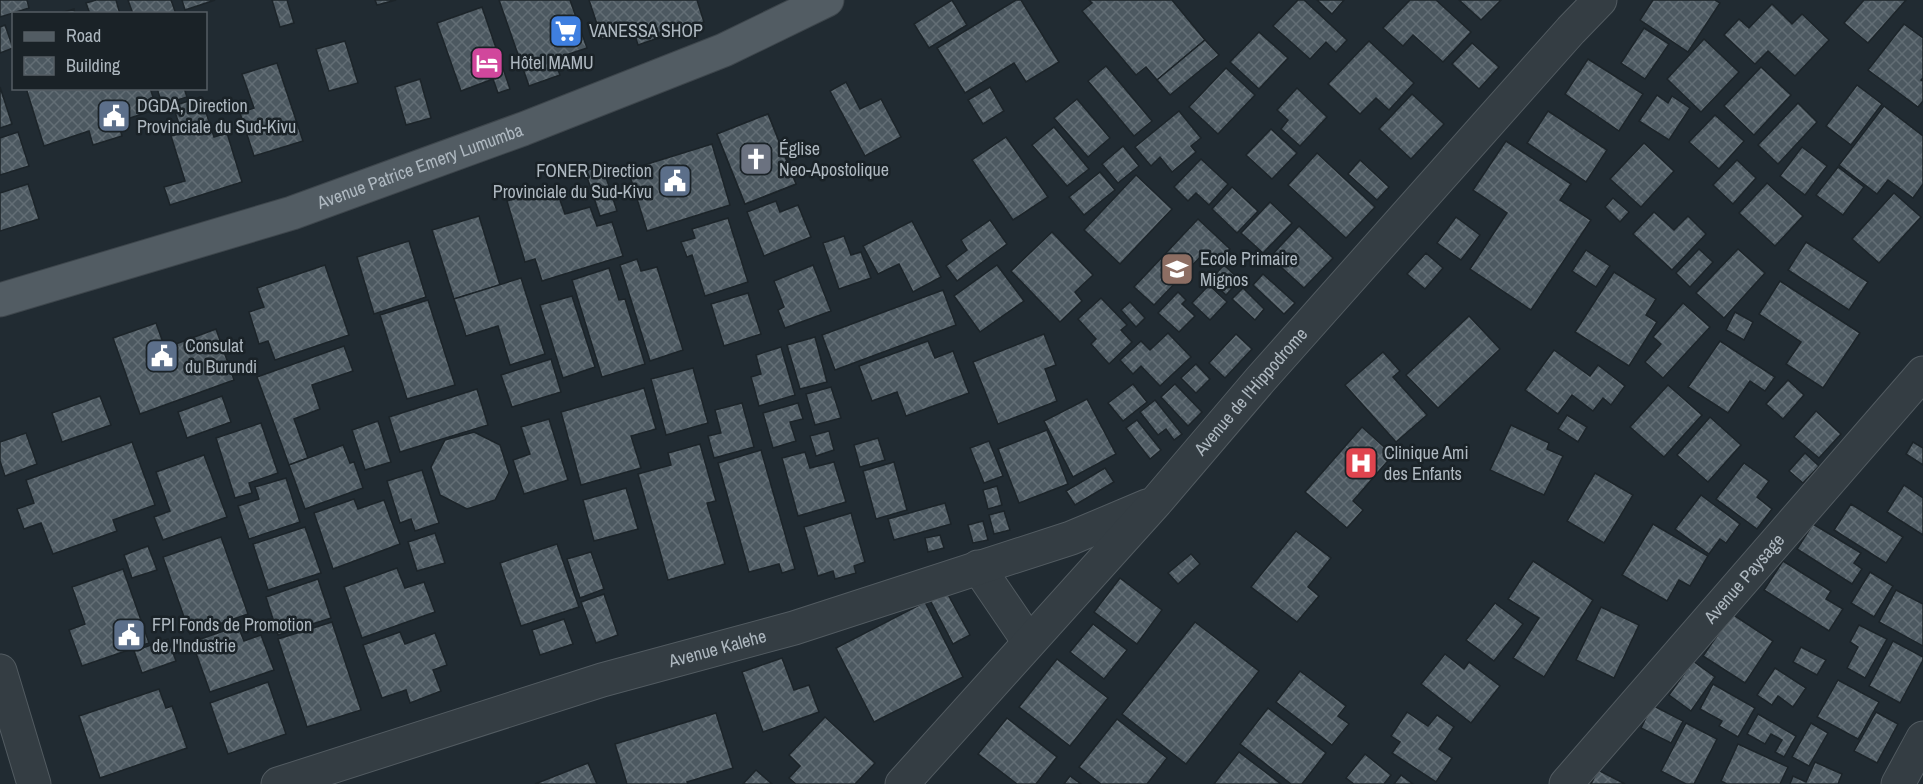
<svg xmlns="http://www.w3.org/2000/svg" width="1923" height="784" font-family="'Archivo Narrow',sans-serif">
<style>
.building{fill:url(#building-cross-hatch);stroke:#1c2429;stroke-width:1.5}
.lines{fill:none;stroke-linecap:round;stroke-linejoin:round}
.minor-casing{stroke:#525b61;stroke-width:35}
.major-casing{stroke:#3e464c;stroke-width:35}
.minor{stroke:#343d43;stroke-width:33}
.major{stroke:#525c63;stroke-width:33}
.labels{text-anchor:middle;stroke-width:5;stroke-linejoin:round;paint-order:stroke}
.poi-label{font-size:18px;fill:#aeb8c0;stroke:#1a2227;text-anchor:start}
.street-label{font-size:18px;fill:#aeb8c0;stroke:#1a2227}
</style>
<defs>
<pattern id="building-cross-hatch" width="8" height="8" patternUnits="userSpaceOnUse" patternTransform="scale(1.5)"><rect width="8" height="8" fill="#4c5860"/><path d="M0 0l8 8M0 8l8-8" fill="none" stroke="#636e75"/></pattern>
</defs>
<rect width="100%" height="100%" fill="#212b32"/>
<g class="building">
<polygon points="0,0 27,0 29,8 0,17"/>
<polygon points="96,0 116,0 120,14 90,14 86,3"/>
<polygon points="128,0 171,0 176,14 133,14"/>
<polygon points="182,0 215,0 185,10"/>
<polygon points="272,0 287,0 294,23 280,27"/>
<polygon points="375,0 396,0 377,5"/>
<polygon points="499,0 570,0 587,48 554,59 560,75 529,86"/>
<polygon points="589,0 697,0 704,22 638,45 633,29 602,39"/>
<polygon points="952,0 967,25 929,48 914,24"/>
<polygon points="1016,0 1021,0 1059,62 1026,82 1014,63 965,93 937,48"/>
<polygon points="1089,0 1172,0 1205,40 1157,80 1146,67 1136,75 1082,11 1092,3"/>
<polygon points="1298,0 1304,0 1347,40 1336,52 1326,42 1310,59 1273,26"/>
<polygon points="1317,0 1344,0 1332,14"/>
<polygon points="1410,0 1436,0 1471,32 1443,62 1413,35 1403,46 1383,28"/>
<polygon points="1459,0 1501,0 1481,20"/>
<polygon points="1653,0 1715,0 1720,3 1688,52 1640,20"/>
<polygon points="1864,0 1906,0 1868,43 1844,23"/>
<polygon points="1772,4 1792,24 1802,14 1829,40 1795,76 1768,51 1755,64 1724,35 1739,19 1749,28"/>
<polygon points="482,7 510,89 498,93 493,79 461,91 437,23"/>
<polygon points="74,9 75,14 58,14"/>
<polygon points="1904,24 1923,38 1923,78 1921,80 1923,81 1923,101 1918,107 1868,70"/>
<polygon points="5,25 13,48 0,53 0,27"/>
<polygon points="1644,28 1669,44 1645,79 1621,63"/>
<polygon points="1259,32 1288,58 1259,89 1230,62"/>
<polygon points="1704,39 1739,72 1701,112 1667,79"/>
<polygon points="1205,40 1219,55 1170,95 1157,80"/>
<polygon points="345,41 358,83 329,91 316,49"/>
<polygon points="1369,41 1414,83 1389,110 1376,98 1360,114 1328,84"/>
<polygon points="1472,43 1499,67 1479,89 1452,64"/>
<polygon points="1588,59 1643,94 1619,131 1565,94"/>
<polygon points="277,63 303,141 254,156 240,113 254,108 242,74"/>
<polygon points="1106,66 1152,121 1134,136 1088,81"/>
<polygon points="1761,67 1791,95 1754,135 1724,106"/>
<polygon points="1226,68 1255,95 1218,134 1189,107"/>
<polygon points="420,79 431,118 406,125 395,87"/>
<polygon points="846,82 860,109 881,99 901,137 865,156 830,91"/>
<polygon points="1857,85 1882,104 1851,145 1826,126"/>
<polygon points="0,87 12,124 0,128"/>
<polygon points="990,87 1004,111 983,124 968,100"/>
<polygon points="26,88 150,88 157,109 118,122 122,136 93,145 89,131 44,146"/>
<polygon points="157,88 184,88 187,97 162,105"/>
<polygon points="1297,88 1327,117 1300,146 1281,129 1288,120 1277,110"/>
<polygon points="1412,94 1444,124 1411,159 1379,129"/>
<polygon points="1657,95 1668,103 1672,96 1690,108 1669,140 1639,121"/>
<polygon points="201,97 214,137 227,133 242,182 170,205 164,187 185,181 171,136 182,133 173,106"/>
<polygon points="1077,99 1110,138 1088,157 1054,118"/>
<polygon points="1798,103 1817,122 1778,164 1758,145"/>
<polygon points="1884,106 1923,136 1923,184 1913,198 1888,180 1877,194 1839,165"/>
<polygon points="1179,111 1201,138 1191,146 1196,152 1172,172 1160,157 1151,166 1135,147"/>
<polygon points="1548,111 1607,150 1586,182 1527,143"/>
<polygon points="768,114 796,184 745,204 717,134"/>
<polygon points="768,114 796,184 745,204 717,134"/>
<polygon points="1715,115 1744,141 1719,169 1689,142"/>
<polygon points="1054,127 1089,169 1067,186 1032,145"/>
<polygon points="1271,129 1297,153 1272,179 1246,155"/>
<polygon points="18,132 29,166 0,175 0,138"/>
<polygon points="1006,137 1048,197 1013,220 972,160"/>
<polygon points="1506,141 1571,184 1560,200 1591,220 1531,310 1470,269 1507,213 1473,190"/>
<polygon points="1644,143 1674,171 1641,207 1610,179"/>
<polygon points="712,144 730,205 647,231 628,170"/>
<polygon points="1123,146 1139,166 1118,183 1102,164"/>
<polygon points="1802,147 1827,166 1805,195 1780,176"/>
<polygon points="1317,153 1375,207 1346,238 1288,185"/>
<polygon points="1201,159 1228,184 1209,205 1196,193 1188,201 1174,187"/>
<polygon points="1360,160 1389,187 1377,200 1348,174"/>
<polygon points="1737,160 1756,178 1733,204 1713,185"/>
<polygon points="602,165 617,211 600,216 585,171"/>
<polygon points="1838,167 1864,187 1843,215 1816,195"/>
<polygon points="1100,172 1115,190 1084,215 1069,197"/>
<polygon points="1136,175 1172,209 1120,264 1084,230"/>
<polygon points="1767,183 1803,216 1775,246 1739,213"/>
<polygon points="28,184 39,219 0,231 0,193"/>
<polygon points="555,186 565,214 590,207 597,226 612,222 623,256 542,281 535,259 525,262 507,201"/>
<polygon points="1232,187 1258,211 1237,233 1212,209"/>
<polygon points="1894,193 1921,217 1879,263 1852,239"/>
<polygon points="1613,198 1629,212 1620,222 1605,207"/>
<polygon points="776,201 780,212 798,205 811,237 764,256 747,212"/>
<polygon points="1270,202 1292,223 1263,253 1241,233"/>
<polygon points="1654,212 1674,230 1688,216 1706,234 1672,270 1633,234"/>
<polygon points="479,216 500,285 454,299 432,230"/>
<polygon points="1456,217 1480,235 1461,260 1437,243"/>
<polygon points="728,218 748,282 705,296 692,255 687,257 681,242 695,238 692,229"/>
<polygon points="1198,219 1230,249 1218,261 1206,251 1154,305 1134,287"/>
<polygon points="990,220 1007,244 957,281 946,266 967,250 961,240"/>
<polygon points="912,221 941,277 913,292 899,264 878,274 863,246"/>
<polygon points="1299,226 1333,258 1304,288 1270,257"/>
<polygon points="1052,232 1093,275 1075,292 1082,301 1060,322 1011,271"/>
<polygon points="844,236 851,255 861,252 871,278 839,289 823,243"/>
<polygon points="409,241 426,297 374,314 357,257"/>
<polygon points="1806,242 1868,282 1849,310 1788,270"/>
<polygon points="1699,249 1713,262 1690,287 1676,273"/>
<polygon points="1738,249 1765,273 1724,318 1696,293"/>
<polygon points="1586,250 1610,266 1596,287 1572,271"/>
<polygon points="1426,253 1443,268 1425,289 1407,274"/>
<polygon points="637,259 641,271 657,267 683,350 650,361 620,265"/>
<polygon points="325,265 349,335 275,360 268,341 259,344 249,312 264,307 257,288"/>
<polygon points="813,265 831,311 785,328 778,310 784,307 774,281"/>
<polygon points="997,265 1024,301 980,332 954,296"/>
<polygon points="1224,265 1240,280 1226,295 1210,280"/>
<polygon points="609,268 619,300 625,299 645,364 602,377 572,280"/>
<polygon points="1614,272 1656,299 1646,315 1657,322 1629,366 1575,332"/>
<polygon points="1263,274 1295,303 1284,314 1253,285"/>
<polygon points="521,278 545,354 510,365 498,326 466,336 454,299"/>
<polygon points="1780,281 1860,333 1823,388 1786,364 1801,342 1759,314"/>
<polygon points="1209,285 1227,302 1210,320 1192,303"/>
<polygon points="1243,288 1264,309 1255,320 1232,299"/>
<polygon points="943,290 956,325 835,370 822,335"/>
<polygon points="1178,292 1186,300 1182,304 1195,316 1179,332 1158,313"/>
<polygon points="748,293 761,334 724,346 711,304"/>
<polygon points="572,296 595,367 563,378 540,305"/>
<polygon points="1101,298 1127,325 1121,330 1132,342 1109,364 1091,344 1096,339 1078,319"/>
<polygon points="428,300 455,385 407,399 380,315"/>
<polygon points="1130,302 1145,318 1136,327 1121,310"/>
<polygon points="1683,303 1710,327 1663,378 1645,362 1661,344 1653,337"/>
<polygon points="1735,312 1753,322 1744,340 1726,330"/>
<polygon points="1469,316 1500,349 1438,408 1406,375"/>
<polygon points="156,323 165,348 216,329 234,380 140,414 113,338"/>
<polygon points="1168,333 1191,357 1160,386 1141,366 1133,374 1120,360 1141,341 1150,350"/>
<polygon points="1044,334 1056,365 1045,369 1057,401 998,424 973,362"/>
<polygon points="1236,334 1252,349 1225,378 1209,363"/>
<polygon points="815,337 827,382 800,389 787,345"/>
<polygon points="928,341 935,358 953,351 969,393 906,416 897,392 872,401 859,366"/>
<polygon points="1720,341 1775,377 1765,391 1750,381 1728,413 1688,387"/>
<polygon points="344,346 353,371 312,385 320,409 294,419 308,458 289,465 257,377"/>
<polygon points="781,347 795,395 759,406 751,377 761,374 756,355"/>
<polygon points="1554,350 1590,376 1598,365 1625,386 1611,405 1603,398 1593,411 1572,395 1558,414 1525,390"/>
<polygon points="1383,352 1400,371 1393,377 1427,415 1396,442 1345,385"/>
<polygon points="551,359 561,392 512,407 501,375"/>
<polygon points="1196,364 1210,379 1196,393 1181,378"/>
<polygon points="693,368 708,423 666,435 651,379"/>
<polygon points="1788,380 1804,395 1783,419 1766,404"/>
<polygon points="1133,384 1147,402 1123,421 1108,403"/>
<polygon points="1175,384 1202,412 1188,426 1161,397"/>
<polygon points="1668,385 1702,415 1664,457 1630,427"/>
<polygon points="831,387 841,418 815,425 806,394"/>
<polygon points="644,388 656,429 631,436 641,468 581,485 561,412"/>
<polygon points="477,389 488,425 400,452 389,417"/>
<polygon points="100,396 111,425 62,442 52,413"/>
<polygon points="222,396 231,422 187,438 178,412"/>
<polygon points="1087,399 1116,454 1073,477 1044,421"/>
<polygon points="1155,400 1182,434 1174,440 1166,429 1158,435 1140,412"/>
<polygon points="742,403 754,447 714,458 708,436 721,433 715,410"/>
<polygon points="798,403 803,419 790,422 796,441 773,448 763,413"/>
<polygon points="1816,411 1841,434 1819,458 1794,437"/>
<polygon points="1567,415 1587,427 1578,442 1558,429"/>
<polygon points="1710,417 1741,445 1708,482 1677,455"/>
<polygon points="549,419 568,480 524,494 513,460 530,454 521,427"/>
<polygon points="1137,420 1161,450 1150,459 1126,428"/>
<polygon points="378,421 391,462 365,470 352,430"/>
<polygon points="261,423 278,473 249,483 252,493 235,498 216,438"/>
<polygon points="1511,425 1549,443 1547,449 1563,456 1544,495 1490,470"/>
<polygon points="1362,427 1393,455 1353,501 1363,510 1347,528 1305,492"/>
<polygon points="1047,430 1068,484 1019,503 998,449"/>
<polygon points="829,431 834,450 816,456 810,436"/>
<polygon points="474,432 500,445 509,473 495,500 467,509 440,495 431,467 445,440"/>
<polygon points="26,433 37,464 5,476 0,461 0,442"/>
<polygon points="878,438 885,460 860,467 854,445"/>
<polygon points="989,441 1003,476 984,483 970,448"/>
<polygon points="132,442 155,505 113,520 117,531 53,554 41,523 24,529 17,509 34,503 26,480"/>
<polygon points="1913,442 1923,448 1923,465 1906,454"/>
<polygon points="700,444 716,501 707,503 725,564 668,580 638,474 671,465 668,453"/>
<polygon points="343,445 350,463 354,462 363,488 305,509 289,465"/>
<polygon points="761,450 795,569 782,573 779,564 749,572 718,463"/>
<polygon points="805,452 810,468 834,462 846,502 798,516 782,458"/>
<polygon points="1805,453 1819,466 1803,483 1789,471"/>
<polygon points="204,455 227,517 163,540 154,517 170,511 156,472"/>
<polygon points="894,462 907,510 876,519 863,471"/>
<polygon points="1744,463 1769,481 1757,497 1772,509 1757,529 1716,499"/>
<polygon points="1105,468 1114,482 1075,505 1066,491"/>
<polygon points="422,470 439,523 415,531 411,519 400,523 387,481"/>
<polygon points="1595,473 1633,495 1604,543 1567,521"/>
<polygon points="286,478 300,522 249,539 238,506 259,499 255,487"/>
<polygon points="1904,485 1923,498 1923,535 1887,512"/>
<polygon points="997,486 1002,505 988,509 983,490"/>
<polygon points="626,488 638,529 594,541 583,500"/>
<polygon points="1701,495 1740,524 1726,543 1720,539 1709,554 1675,529"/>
<polygon points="354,499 358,509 384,500 400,544 333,569 314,513"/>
<polygon points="945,503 951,524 894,540 888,519"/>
<polygon points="1851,504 1903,537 1886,563 1834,530"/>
<polygon points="1004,511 1010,530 994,534 989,515"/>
<polygon points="851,513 865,562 854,566 856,573 835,579 833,571 818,576 804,527"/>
<polygon points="983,521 988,540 973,543 968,525"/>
<polygon points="1653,524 1708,556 1690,586 1679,580 1667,601 1622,575"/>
<polygon points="1813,524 1861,553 1854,563 1862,569 1852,584 1797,549"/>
<polygon points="305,527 321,573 268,590 253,544"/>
<polygon points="1296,531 1331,558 1308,587 1319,596 1297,622 1251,587"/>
<polygon points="435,533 445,563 417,571 408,542"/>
<polygon points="940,535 944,548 928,552 925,538"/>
<polygon points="221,537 248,614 190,634 163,557"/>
<polygon points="557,544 579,607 521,626 500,563"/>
<polygon points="148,546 157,570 132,578 124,555"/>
<polygon points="591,552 604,589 580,598 567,559"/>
<polygon points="1191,554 1200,564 1178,584 1168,573"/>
<polygon points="1533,561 1593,600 1544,677 1513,658 1539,618 1508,599"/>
<polygon points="1783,561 1831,591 1826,599 1843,609 1829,631 1764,590"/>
<polygon points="397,568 405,588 424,582 435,612 362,638 344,587"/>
<polygon points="123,569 149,643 82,666 69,630 85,624 72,587"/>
<polygon points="1870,572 1893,586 1874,617 1851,603"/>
<polygon points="1120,578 1162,610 1137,644 1094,612"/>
<polygon points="318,579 331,618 278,635 266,597"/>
<polygon points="945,589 970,635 953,644 929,598"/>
<polygon points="1896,590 1923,604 1923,646 1879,622"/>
<polygon points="604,594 618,635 596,643 581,602"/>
<polygon points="925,602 963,677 874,722 836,648"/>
<polygon points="1495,603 1523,624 1494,661 1466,640"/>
<polygon points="1601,607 1639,625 1614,678 1576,660"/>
<polygon points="1732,614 1773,641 1745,683 1703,656"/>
<polygon points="564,619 573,644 540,655 532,630"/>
<polygon points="332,622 361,710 307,727 278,639"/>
<polygon points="1195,622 1259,671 1186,764 1122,714"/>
<polygon points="1093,624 1127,650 1104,679 1070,652"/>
<polygon points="1859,625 1887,639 1865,678 1847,668 1858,647 1850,642"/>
<polygon points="238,626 244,641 261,635 274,670 210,692 192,642"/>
<polygon points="400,632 405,644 435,633 447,665 433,670 441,691 410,703 406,690 382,698 363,645"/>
<polygon points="168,639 176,661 142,673 134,651"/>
<polygon points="1893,641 1923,657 1923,660 1900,703 1869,686"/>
<polygon points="1801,647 1826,660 1817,675 1793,662"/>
<polygon points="1445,654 1464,669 1469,662 1500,686 1471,723 1421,684"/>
<polygon points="782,658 794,690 809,685 819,712 763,732 742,672"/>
<polygon points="1057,659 1108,698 1070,746 1019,707"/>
<polygon points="1693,661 1715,677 1691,711 1669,695"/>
<polygon points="1775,668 1806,688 1793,707 1778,696 1772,705 1757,695"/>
<polygon points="1300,671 1346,706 1338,716 1349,724 1332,745 1276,702"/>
<polygon points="1838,680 1879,702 1858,739 1817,717"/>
<polygon points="268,682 286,734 228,754 210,703"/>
<polygon points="1713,684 1755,708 1738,737 1719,726 1722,721 1700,709"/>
<polygon points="159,689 166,708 172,706 187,748 100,778 79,716"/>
<polygon points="1652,705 1683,721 1671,743 1641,728"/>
<polygon points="1268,708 1326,753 1302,784 1291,784 1240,744"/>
<polygon points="1407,712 1428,726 1437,715 1454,727 1439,749 1452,758 1436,782 1392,753 1400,742 1391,736"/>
<polygon points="1876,712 1898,724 1877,763 1854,751"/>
<polygon points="716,713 733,768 687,782 688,784 627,784 615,744"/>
<polygon points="1758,714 1796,736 1784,757 1775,752 1782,740 1771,734 1765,744 1747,734"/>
<polygon points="825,717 875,763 855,784 796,784 789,778 800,766 789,755"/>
<polygon points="1007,718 1057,757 1036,784 1017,784 978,754"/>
<polygon points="1117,719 1167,758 1147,784 1101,784 1079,767"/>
<polygon points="1686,723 1717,739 1694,784 1686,784 1661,771"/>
<polygon points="1811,723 1828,733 1809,766 1792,757"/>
<polygon points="1738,744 1788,767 1780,784 1727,784 1721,781"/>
<polygon points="1239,752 1281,784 1214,784"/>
<polygon points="1365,754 1391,775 1384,784 1354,784 1346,778"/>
<polygon points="1815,762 1842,774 1838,784 1790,784 1793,776 1806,782"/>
<polygon points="588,763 597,784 535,784"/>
<polygon points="756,770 772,784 743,784"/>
<polygon points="1598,770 1625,784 1591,784"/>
<polygon points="1401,775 1413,784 1394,784"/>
<polygon points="1070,776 1081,784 1064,784"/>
</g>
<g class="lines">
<g class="minor-casing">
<g id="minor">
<polyline points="978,567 1029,642"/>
<polyline points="0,671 34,784"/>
<path id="s1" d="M278 784 602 680 794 628 1071 538 1147 506"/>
<path id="s2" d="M902 784 1156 502 1260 380 1571 30 1600 0"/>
<path id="s3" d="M1566 784 1923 373"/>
<polyline points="1898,784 1923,738"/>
</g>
</g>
<g class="major-casing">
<g id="major">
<path id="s4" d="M0 300 292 213 523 129 724 50 827 0"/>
</g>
</g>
<use href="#minor" class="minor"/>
<use href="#major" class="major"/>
</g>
<defs>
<g id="supermarket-square" transform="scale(1.725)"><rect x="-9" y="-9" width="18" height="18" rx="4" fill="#3f7fe0" stroke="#1a2227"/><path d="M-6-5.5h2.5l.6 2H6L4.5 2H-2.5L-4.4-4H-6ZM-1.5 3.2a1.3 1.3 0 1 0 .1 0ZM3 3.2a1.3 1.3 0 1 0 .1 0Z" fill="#fff"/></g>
<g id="hotel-square" transform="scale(1.725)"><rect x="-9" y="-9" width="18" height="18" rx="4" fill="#d1479c" stroke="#1a2227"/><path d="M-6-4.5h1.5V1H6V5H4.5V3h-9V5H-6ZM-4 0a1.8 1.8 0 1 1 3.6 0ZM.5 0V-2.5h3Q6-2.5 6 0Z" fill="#fff"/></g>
<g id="civic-square" transform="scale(1.725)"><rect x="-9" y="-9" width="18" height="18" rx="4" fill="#5c6f8a" stroke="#1a2227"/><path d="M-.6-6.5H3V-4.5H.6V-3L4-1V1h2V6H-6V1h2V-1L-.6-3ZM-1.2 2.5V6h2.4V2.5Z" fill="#fff"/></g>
<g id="church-square" transform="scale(1.725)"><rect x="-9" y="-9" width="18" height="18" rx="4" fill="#6b7280" stroke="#1a2227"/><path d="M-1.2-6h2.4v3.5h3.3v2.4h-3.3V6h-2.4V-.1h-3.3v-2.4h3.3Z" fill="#fff"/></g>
<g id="school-square" transform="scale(1.725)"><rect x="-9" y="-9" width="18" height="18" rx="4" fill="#8d6e63" stroke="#1a2227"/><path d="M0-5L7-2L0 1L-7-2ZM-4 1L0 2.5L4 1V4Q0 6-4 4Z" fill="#fff"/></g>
<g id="hospital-square" transform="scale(1.725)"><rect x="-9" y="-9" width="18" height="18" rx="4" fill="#e0444e" stroke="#1a2227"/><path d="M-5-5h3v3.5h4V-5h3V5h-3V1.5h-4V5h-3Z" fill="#fff"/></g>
</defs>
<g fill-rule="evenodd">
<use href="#supermarket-square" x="566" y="31"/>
<use href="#hotel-square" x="487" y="63"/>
<use href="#civic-square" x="114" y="116"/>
<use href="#church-square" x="756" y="159"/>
<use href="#civic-square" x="675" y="181"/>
<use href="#school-square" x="1177" y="269"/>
<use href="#civic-square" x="162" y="356"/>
<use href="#hospital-square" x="1361" y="463"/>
<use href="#civic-square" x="129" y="635"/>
</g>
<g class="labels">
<g class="poi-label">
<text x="589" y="37">VANESSA SHOP</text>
<text x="510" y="69">Hôtel MAMU</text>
<text x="137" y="112">DGDA, Direction<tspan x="137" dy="21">Provinciale du Sud-Kivu</tspan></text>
<text x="779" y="155">Église<tspan x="779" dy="21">Neo-Apostolique</tspan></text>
<text x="652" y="177" text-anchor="end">FONER Direction<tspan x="652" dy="21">Provinciale du Sud-Kivu</tspan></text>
<text x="1200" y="265">Ecole Primaire<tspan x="1200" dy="21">Mignos</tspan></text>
<text x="185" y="352">Consulat<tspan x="185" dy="21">du Burundi</tspan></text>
<text x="1384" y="459">Clinique Ami<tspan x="1384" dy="21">des Enfants</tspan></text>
<text x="152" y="631">FPI Fonds de Promotion<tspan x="152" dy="21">de l'Industrie</tspan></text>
</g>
<g class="street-label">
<text dy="6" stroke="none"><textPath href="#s4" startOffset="441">Avenue Patrice Emery Lumumba</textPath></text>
<text dy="6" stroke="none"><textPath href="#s2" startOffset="525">Avenue de l'Hippodrome</textPath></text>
<text dy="6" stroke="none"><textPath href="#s3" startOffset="272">Avenue Paysage</textPath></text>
<text dy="6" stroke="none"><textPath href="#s1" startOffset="460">Avenue Kalehe</textPath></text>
</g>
</g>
<rect x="12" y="12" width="195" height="78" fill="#1a2227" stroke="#555e64" stroke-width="1.5"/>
<rect x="24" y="32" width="30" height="9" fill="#525c63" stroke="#555e64" stroke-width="1.5"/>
<text x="66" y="42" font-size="18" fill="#aeb8c0">Road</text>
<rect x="24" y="57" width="30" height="18" fill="url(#building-cross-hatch)" stroke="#555e64" stroke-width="1.5"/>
<text x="66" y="72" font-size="18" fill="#aeb8c0">Building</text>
</svg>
